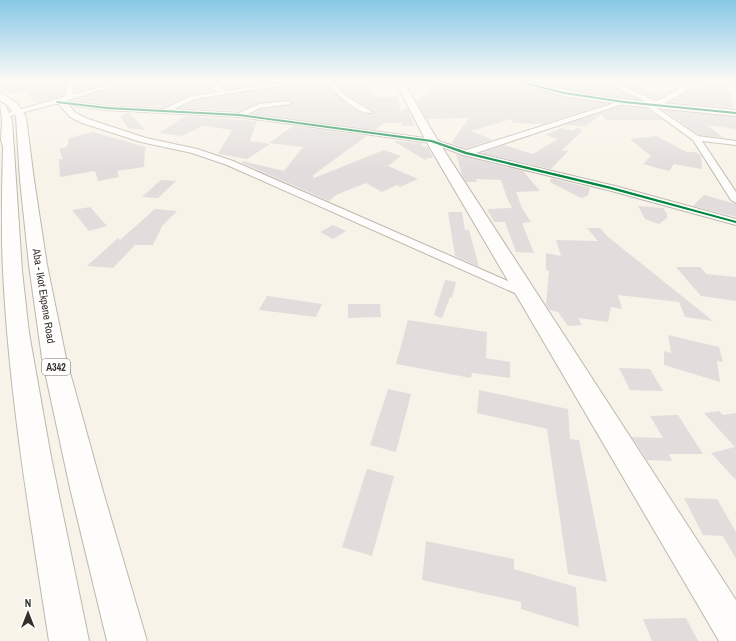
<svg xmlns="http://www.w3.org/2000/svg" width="736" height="641" font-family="'Archivo Narrow',sans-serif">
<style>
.building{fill:#e2dddc}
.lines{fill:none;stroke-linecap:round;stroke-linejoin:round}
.street-casing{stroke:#bcb8af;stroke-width:2}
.secondary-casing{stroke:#bcb8af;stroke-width:2}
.highway-casing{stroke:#bcb8af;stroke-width:2}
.street{fill:#fefdfc;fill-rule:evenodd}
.secondary{fill:#fefdfc;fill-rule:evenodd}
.highway{fill:#fefdfc;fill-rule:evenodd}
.cycleway-casing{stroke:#fff;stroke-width:2}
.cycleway{fill:#00873e;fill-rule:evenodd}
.labels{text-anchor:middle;stroke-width:4;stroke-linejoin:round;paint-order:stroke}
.shield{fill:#fff;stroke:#726f6a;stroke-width:1}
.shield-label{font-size:10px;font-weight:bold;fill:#35312a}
.street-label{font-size:11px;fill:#35312a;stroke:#fff}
</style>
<rect width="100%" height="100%" fill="#f8f3e8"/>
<g class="building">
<polygon points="21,81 50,81 50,86 55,83 69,83 66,88 65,95 34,103 27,91 12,94 0,87 0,85"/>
<polygon points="79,81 102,81 107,83 74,93 74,88"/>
<polygon points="228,81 273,81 277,82 226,89 223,87 223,84"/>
<polygon points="369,81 375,97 397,97 401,112 407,107 414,126 402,126 401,123 384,123 375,130 253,113 260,109 290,105 292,103 288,100 259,103 239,111 180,108 195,100 296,85 325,83 352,108 364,114 370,114 373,113 373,111 347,95 335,82"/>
<polygon points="451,81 510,81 564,97 607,104 543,124 513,123 512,119 471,131 493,140 466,148 453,144 452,142 469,118 427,119 416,100 437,84 447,85"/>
<polygon points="579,81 601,81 637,99 593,94 550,85"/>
<polygon points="616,81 639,83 638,87 659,95 669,89 673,90 656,99"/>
<polygon points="713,81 736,81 723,91 730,92 734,108 670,102 690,89 705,87"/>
<polygon points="153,82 164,84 171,82 184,85 190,83 206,84 212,86 209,89 212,91 190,95 165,107 107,104 71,100 116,87 118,88 121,86 138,86"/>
<polygon points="621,106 647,109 663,120 607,120 601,115 586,126 564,125"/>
<polygon points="663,110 736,117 736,129 707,125 724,138 699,135 680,122 680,120 677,120"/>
<polygon points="127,113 130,113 145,130 128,128 120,116"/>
<polygon points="186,116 257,121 250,141 270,144 247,159 218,154 232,130 203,126 182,136 159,133"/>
<polygon points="293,126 367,136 313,175 314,178 384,150 401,156 388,166 418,179 400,187 397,185 382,192 366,183 336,195 329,201 242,163 243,161 284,171 303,147 269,143"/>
<polygon points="579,127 582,131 561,151 569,150 551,169 481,153 504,145 533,154 558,139 545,135 562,128 572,131"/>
<polygon points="93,132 145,147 144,167 117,171 119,177 98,181 95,171 60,177 59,159 63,159 59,149 67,147 69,138"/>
<polygon points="656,136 687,152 696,152 701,156 702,169 674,164 669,171 643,164 651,156 630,139"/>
<polygon points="396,141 421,143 422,146 428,147 433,158 426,158 427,161 395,142"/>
<polygon points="456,154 523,171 540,191 516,192 522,208 531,222 522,223 534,253 516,252 505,222 494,222 487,209 512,208 507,198 501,180 476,179 477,182 466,182 462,175"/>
<polygon points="551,178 590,188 588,196 581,198 550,182"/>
<polygon points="161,180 176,181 158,198 142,197"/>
<polygon points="704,195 736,204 736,217 693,206"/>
<polygon points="638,206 663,208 667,214 667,218 659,224 645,219"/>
<polygon points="90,207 107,226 89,231 72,210"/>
<polygon points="155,209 177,211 162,226 153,245 135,245 113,268 87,266 118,238 120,240"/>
<polygon points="448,212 462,212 465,230 469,230 479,267 455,256"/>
<polygon points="333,225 346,231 333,239 320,232"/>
<polygon points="587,228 600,228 607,236 713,321 685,317 679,302 618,295 622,309 611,307 608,322 578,318 582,325 568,326 558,312 550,310 546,305 549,271 546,270 546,253 561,256 556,240 598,241"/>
<polygon points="676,267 700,267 706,274 736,277 736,301 701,296"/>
<polygon points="445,280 456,282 452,298 450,297 442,318 434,315"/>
<polygon points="267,296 275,297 322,304 316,317 259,310"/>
<polygon points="348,304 380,304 381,317 348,318"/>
<polygon points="408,320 487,332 486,358 510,362 510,378 472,373 471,378 396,364"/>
<polygon points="668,335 719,347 723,362 717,361 720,382 664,365 664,351 671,353"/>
<polygon points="619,368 650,369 663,391 630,390"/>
<polygon points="388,389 411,394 396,452 370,445"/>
<polygon points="479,390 568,409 570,439 579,440 607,582 568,574 547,429 477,413"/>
<polygon points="719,411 723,415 736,413 736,480 711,453 735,447 704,413"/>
<polygon points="678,415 703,454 669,454 672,461 647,460 632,437 663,438 650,416"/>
<polygon points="367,469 394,476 372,556 342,547"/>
<polygon points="684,498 717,499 736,532 736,559 723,536 703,535"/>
<polygon points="426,541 514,559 514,569 576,587 579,627 521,609 521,602 422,580"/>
<polygon points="686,618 698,641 652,641 643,619"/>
</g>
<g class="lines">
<g class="street-casing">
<g id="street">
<polygon points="72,81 78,81 73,88 73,95 121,81 132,81 64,101 107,106 164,109 191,96 219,92 210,89 216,85 200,81 220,83 222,86 220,88 224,89 225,91 293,81 312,81 195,99 174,109 239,113 259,104 288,101 291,103 290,104 260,108 248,114 432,139 466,150 624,100 627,102 626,103 476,153 615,186 736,219 736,225 608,190 463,155 431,143 239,117 107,110 68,105 76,113 88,119 146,138 197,149 233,161 533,292 535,295 533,298 528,299 227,165 192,153 141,142 82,123 70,117 59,104 55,104 6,117 2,115 66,96 67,88"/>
<path d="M325 81H332L346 96 372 112 370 113C358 115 333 91 325 81Z"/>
<path d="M602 81H611L656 101C670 96 684 81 698 81 689 89 665 106 654 106L698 136 736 141V145L702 141 736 192V203L731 200 693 140 646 106V104L649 103Z"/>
</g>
</g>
<g class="secondary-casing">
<g id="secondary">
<polygon points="395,81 403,81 438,141 736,600 736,641 719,641 426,141"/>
<path d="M511 81C538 81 566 91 593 95 640 102 688 105 736 110V116L624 105 564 96Z"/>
</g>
</g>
<g class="highway-casing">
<g id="highway">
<polygon points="0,92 17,103 26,117 34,180 47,265 66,358 102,488 147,641 107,641 70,488 42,358 29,265 20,180 16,117 9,107 0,100"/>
<path d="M0 102 5 105 12 120 22 271 29 333 51 457 89 641H49C30 518 9 395 3 271 1 230 2 188 3 147L1 140 2 120Z"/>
</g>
</g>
<use href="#street" class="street"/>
<use href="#secondary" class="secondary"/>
<use href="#highway" class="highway"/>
<g class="cycleway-casing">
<g id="cycleway">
<polygon points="514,81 520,81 564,92 624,101 736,112 736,114 624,103 564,94"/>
<polygon points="56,101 107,107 239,114 432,140 467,152 612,187 736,221 736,223 610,189 465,154 431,142 239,116 107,109 57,103"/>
</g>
</g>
<use href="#cycleway" class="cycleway"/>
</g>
<linearGradient id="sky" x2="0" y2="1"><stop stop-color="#87c8e6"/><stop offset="0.47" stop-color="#fcfaf5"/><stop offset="1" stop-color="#fcfaf5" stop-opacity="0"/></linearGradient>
<rect width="736" height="171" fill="url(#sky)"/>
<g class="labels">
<rect class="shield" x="42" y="359" width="28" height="16" rx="3"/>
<g class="shield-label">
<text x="56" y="371">A342</text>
</g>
<g class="street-label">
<text transform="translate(44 296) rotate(81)" y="4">Aba - Ikot Ekpene Road</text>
</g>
</g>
<g transform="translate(28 613)" stroke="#ffffff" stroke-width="3" paint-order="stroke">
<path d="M0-3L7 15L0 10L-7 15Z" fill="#35312a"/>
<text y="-6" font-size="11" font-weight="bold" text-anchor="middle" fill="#35312a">N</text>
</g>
</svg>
